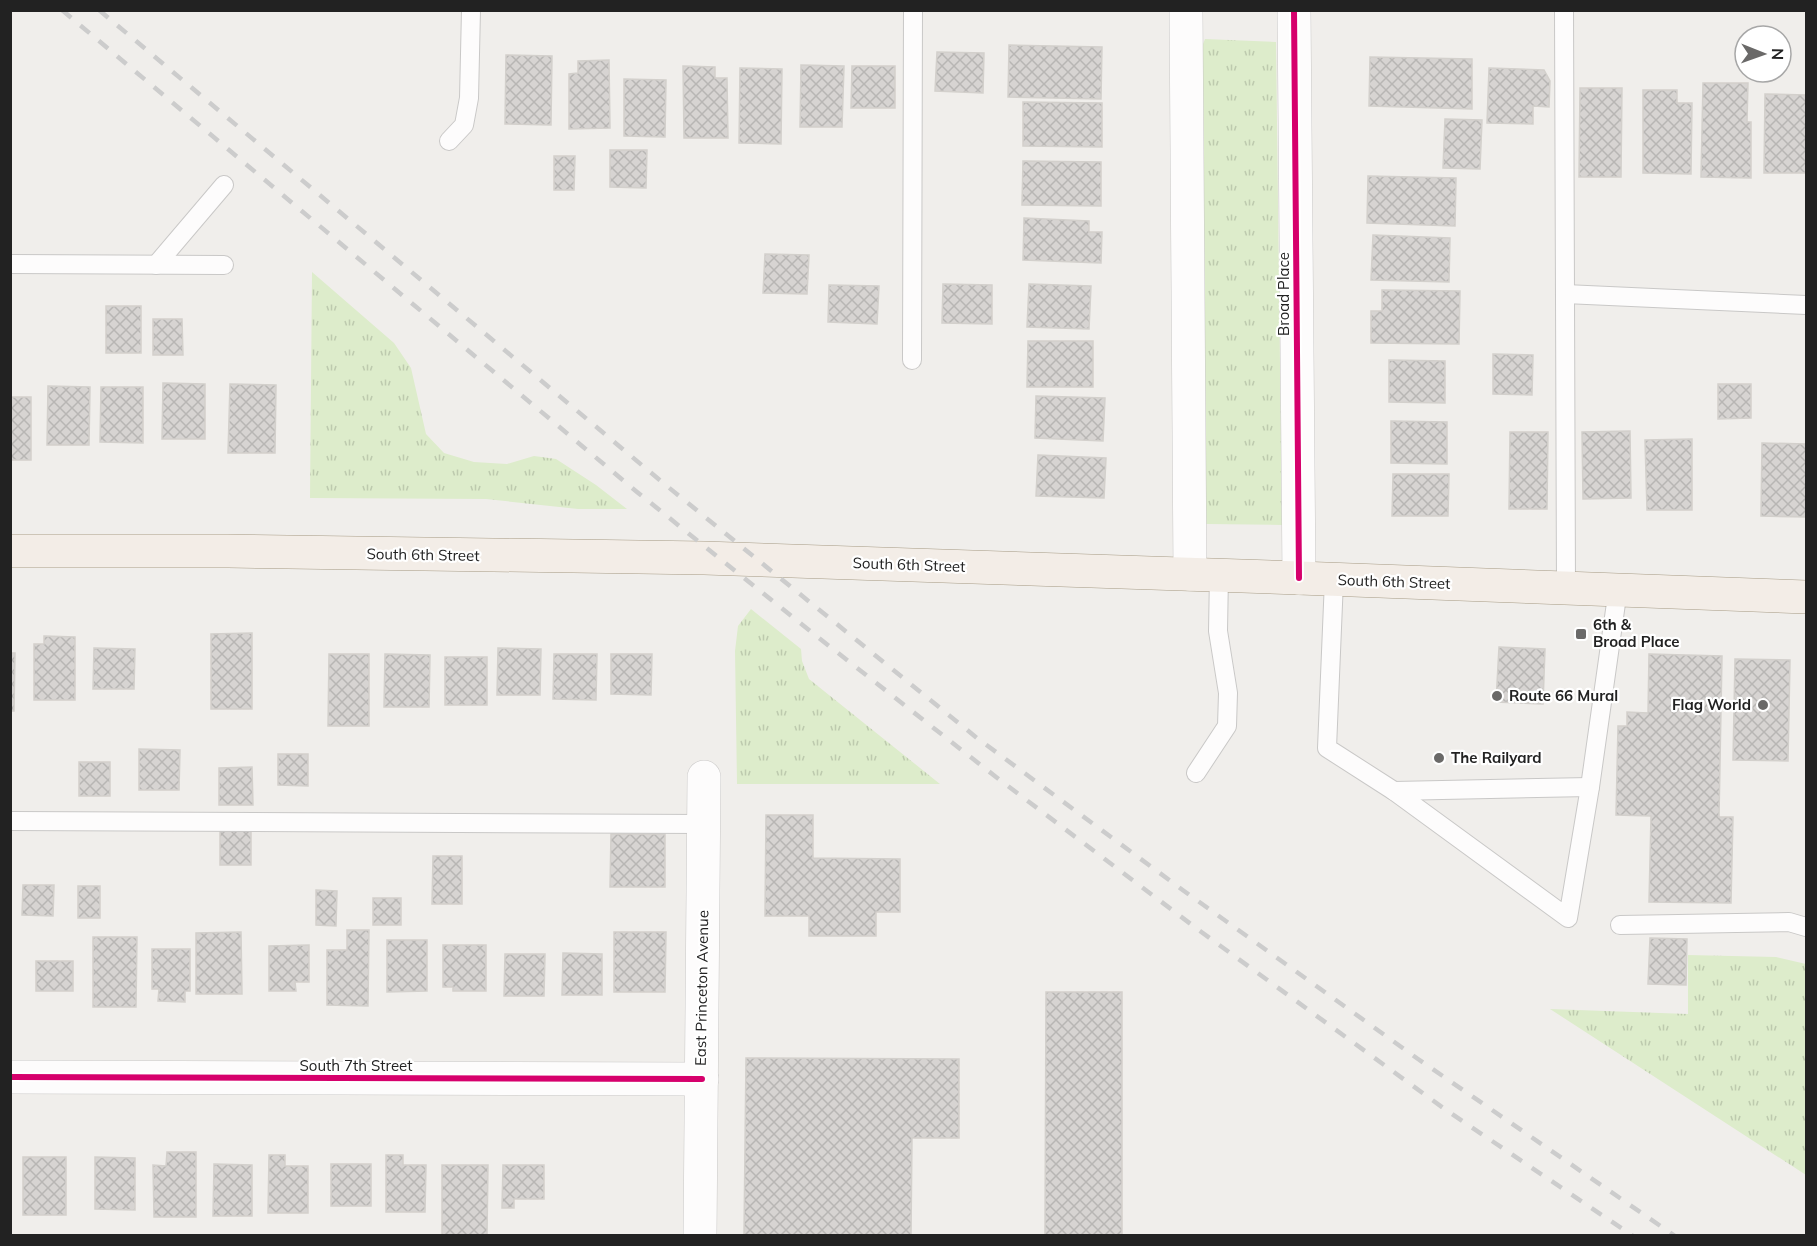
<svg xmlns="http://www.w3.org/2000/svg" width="1817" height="1246" font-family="Mulish,sans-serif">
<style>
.grass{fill:url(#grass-tufts)}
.building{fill:url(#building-cross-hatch);stroke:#d3d0cc;stroke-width:1.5}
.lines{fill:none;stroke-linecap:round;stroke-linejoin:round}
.lane-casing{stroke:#c9c8c7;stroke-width:20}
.street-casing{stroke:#c9c8c7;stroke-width:34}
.primary-casing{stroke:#a79c86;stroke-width:34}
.lane{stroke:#fdfcfc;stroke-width:18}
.street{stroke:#fdfcfc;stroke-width:33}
.primary{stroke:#f3ede7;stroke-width:33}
.rail{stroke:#ccc;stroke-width:4.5;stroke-dasharray:12 12;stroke-linecap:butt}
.cycleway-casing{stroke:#fff;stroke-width:10}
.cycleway{stroke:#d6006c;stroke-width:6}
.poi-dot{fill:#6a6968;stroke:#fff;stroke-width:2}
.labels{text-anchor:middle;stroke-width:4.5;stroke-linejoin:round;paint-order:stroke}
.street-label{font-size:15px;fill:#222;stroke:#fff}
.poi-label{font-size:15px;font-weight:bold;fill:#222;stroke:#fff;text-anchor:start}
</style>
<defs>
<pattern id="grass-tufts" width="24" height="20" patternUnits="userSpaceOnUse" patternTransform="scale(1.5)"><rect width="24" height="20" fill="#ddeccb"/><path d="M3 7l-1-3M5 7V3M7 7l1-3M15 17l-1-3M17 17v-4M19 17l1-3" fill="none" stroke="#bdcaae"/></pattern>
<pattern id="building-cross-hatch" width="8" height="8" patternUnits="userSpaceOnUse" patternTransform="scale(1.5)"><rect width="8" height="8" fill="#d7d4d2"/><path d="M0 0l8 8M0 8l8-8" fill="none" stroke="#b8b6b4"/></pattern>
</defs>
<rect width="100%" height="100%" fill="#f0eeeb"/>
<g class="grass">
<polygon points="1205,39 1276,42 1282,525 1206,524 1201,49"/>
<polygon points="312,272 394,343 411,368 426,434 444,453 474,462 507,464 534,456 556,459 596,485 627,509 578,509 486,499 310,498"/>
<polygon points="751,609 801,649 802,661 809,679 940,784 737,784 735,651 738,626"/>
<polygon points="1688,955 1776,957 1806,964 1806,1175 1550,1009 1688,1014"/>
</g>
<g class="building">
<polygon points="1009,45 1102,47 1101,99 1008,97"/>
<polygon points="937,52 984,53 983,93 935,91"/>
<polygon points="506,55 552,56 551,125 505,124"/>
<polygon points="1370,57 1472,59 1472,109 1369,106"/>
<polygon points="609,60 610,128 569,129 569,74 578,73 578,61"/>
<polygon points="801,65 844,66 842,127 800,127"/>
<polygon points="683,66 715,67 715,78 727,78 728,138 684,138"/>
<polygon points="852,66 895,66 895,108 851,108"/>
<polygon points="740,68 782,69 781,144 739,143"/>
<polygon points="1489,68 1544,70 1550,81 1549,107 1533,106 1533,124 1487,123"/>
<polygon points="624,79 666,80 665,137 624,136"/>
<polygon points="1703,83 1748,83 1747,122 1751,122 1751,178 1701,177"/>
<polygon points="1580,88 1622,88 1621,177 1579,177"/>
<polygon points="1643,90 1677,90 1677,103 1692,103 1691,174 1643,173"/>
<polygon points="1765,94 1806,95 1806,173 1764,173"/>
<polygon points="1023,102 1102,103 1102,147 1023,146"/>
<polygon points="1445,119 1482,120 1480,169 1443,168"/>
<polygon points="610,150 647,150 646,188 610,187"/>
<polygon points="554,156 575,156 574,190 554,190"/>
<polygon points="1023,161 1101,162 1101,206 1022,205"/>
<polygon points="1368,176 1456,178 1455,226 1367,223"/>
<polygon points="1024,218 1089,221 1089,232 1102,232 1101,263 1023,260"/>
<polygon points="1373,235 1450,238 1449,282 1371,280"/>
<polygon points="765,254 809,255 807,294 763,293"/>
<polygon points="943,284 992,285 992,324 942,323"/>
<polygon points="1029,284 1091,286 1089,329 1027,327"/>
<polygon points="829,285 879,286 877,324 828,322"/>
<polygon points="1382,290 1460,291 1459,344 1371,343 1371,311 1382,311"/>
<rect x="106" y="306" width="35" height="47"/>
<polygon points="153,319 182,319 183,355 153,355"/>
<polygon points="1028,341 1093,341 1093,387 1027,387"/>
<polygon points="1493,354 1533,355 1532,395 1493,394"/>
<polygon points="1389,360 1445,361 1445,403 1389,402"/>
<polygon points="163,383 205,384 205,439 162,439"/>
<polygon points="230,384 276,385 275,453 228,453"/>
<polygon points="1718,384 1751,384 1751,418 1718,419"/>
<polygon points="48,386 90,387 89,445 47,445"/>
<polygon points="101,387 143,387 143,443 100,442"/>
<polygon points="1036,396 1105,398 1103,441 1035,438"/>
<rect x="10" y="397" width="21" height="63"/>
<polygon points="1391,421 1447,422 1447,464 1391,463"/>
<polygon points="1630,431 1631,498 1583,499 1582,432"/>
<polygon points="1510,432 1548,432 1547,509 1509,509"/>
<polygon points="1692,439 1692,510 1647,510 1645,440"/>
<polygon points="1762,443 1806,444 1806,517 1761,516"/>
<polygon points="1038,455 1106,458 1104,498 1036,496"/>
<polygon points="1393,474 1449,474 1448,516 1392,516"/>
<polygon points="252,633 252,709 211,709 211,634"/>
<polygon points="44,636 75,637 75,700 34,700 34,644 44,644"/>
<polygon points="1499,647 1545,649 1543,704 1496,702"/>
<polygon points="94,648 135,649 134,689 93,689"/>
<polygon points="498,648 541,649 540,695 497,695"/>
<polygon points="10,653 15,653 14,711 10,711"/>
<polygon points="329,654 369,654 369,726 328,726"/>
<polygon points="385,654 430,655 429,707 384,707"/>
<polygon points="554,654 597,654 596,700 553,699"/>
<polygon points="611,654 652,654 651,695 611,694"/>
<polygon points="1649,654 1722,656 1719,817 1733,817 1731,903 1649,902 1651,816 1616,815 1618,726 1627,726 1627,712 1648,713"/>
<rect x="445" y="657" width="42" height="48"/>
<polygon points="1735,659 1790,660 1788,761 1733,760"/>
<polygon points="139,749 180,750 179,790 139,790"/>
<polygon points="278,754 308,754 308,786 278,785"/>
<rect x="79" y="762" width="31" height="34"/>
<polygon points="252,767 253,805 219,805 219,768"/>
<polygon points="766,815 813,815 813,858 900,859 900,912 876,912 876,936 809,936 809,916 765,916"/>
<rect x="220" y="831" width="31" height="34"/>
<polygon points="611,834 665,834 665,887 610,887"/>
<polygon points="433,856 462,856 462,904 432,904"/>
<polygon points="23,885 54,885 53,916 22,915"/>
<rect x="78" y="886" width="22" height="32"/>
<polygon points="316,890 337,891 336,926 316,925"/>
<rect x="373" y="898" width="28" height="27"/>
<polygon points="347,930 369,930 368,1006 327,1005 327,950 347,950"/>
<polygon points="241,932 242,994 196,994 196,933"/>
<polygon points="614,932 666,932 665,992 614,992"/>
<polygon points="93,937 137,937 136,1007 93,1007"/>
<polygon points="1650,938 1687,939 1686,985 1648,984"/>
<polygon points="387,940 427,940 427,991 387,992"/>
<polygon points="309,945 309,982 295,982 296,991 269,991 269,946"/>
<polygon points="443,945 486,945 486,991 453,991 453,987 443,987"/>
<polygon points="152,949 190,949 190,991 185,991 185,1002 158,1001 159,989 152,989"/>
<polygon points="563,953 602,954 602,995 562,995"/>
<polygon points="505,954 545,954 544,996 504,996"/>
<rect x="36" y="961" width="37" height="30"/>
<polygon points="1046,992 1122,992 1122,1236 1045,1236"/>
<polygon points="746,1058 959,1059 959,1138 912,1138 911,1236 744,1236"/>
<polygon points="167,1152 196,1152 196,1217 154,1217 153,1165 166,1166"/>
<polygon points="269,1155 285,1155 285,1166 308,1166 308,1213 268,1213"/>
<polygon points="386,1155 403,1155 403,1165 426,1165 425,1212 386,1212"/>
<rect x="23" y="1157" width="43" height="58"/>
<polygon points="95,1157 135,1158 135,1210 95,1209"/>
<polygon points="214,1164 252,1165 252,1216 213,1216"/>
<rect x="331" y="1164" width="40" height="42"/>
<polygon points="442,1165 488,1165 487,1235 442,1235"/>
<polygon points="503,1165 544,1165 544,1199 514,1199 514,1208 502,1208"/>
</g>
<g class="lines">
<g class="lane-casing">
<g id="lane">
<polyline points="1564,10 1566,588"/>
<polyline points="449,141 464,125 469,98 471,10"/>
<polyline points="10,264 224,265"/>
<polyline points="156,265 224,185"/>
<polyline points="1565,294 1806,305"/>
<polyline points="912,360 913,10"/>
<polyline points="1334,580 1327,748 1394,791 1568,918 1590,787 1618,589"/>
<polyline points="1196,773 1227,726 1228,693 1218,631 1219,575"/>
<polyline points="1394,791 1590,787"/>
<polyline points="10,821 703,824"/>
<polyline points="1620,925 1789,922 1806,927"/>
</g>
</g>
<g class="street-casing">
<g id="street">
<polyline points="1186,10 1190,574"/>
<polyline points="1294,10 1299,578"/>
<polyline points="10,1077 702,1079"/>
<polyline points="700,1236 704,777"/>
</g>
</g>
<g class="primary-casing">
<polyline id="primary" points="10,551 228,551 704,558 1299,578 1806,597"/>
</g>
<use href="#lane" class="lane"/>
<use href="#street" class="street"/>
<use href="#primary" class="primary"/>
<g class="rail">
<polyline points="62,10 637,492 810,631 996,777 1200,931 1446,1110 1633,1236"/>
<polyline points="99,10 662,482 977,738 1184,891 1418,1059 1675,1236"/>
</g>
<g class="cycleway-casing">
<g id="cycleway">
<polyline points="1294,10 1299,578"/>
<polyline points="10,1077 702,1079"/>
</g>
</g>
<use href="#cycleway" class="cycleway"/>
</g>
<g class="poi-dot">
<rect x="1575" y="628" width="12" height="12" rx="3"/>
<circle cx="1497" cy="696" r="6"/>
<circle cx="1763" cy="705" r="6"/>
<circle cx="1439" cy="758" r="6"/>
</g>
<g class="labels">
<g class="street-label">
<text transform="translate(1284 294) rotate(-90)" y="5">Broad Place</text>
<text transform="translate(423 555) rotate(1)" y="5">South 6th Street</text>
<text transform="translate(909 565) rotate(2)" y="5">South 6th Street</text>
<text transform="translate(1394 582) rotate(2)" y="5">South 6th Street</text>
<text transform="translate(702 988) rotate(-89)" y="5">East Princeton Avenue</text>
<text x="356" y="1071">South 7th Street</text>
</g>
<g class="poi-label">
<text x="1593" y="630">6th &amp;<tspan x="1593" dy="17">Broad Place</tspan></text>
<text x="1509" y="701">Route 66 Mural</text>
<text x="1751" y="710" text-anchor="end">Flag World</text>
<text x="1451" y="763">The Railyard</text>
</g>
</g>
<rect width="1817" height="1246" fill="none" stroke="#222222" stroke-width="24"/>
<g transform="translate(1763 54) rotate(91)"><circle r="28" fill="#ffffff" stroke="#a7a7a7" stroke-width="1.5"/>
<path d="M0-4.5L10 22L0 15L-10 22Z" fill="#6a6968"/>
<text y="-9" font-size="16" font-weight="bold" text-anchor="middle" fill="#222222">N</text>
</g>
</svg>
